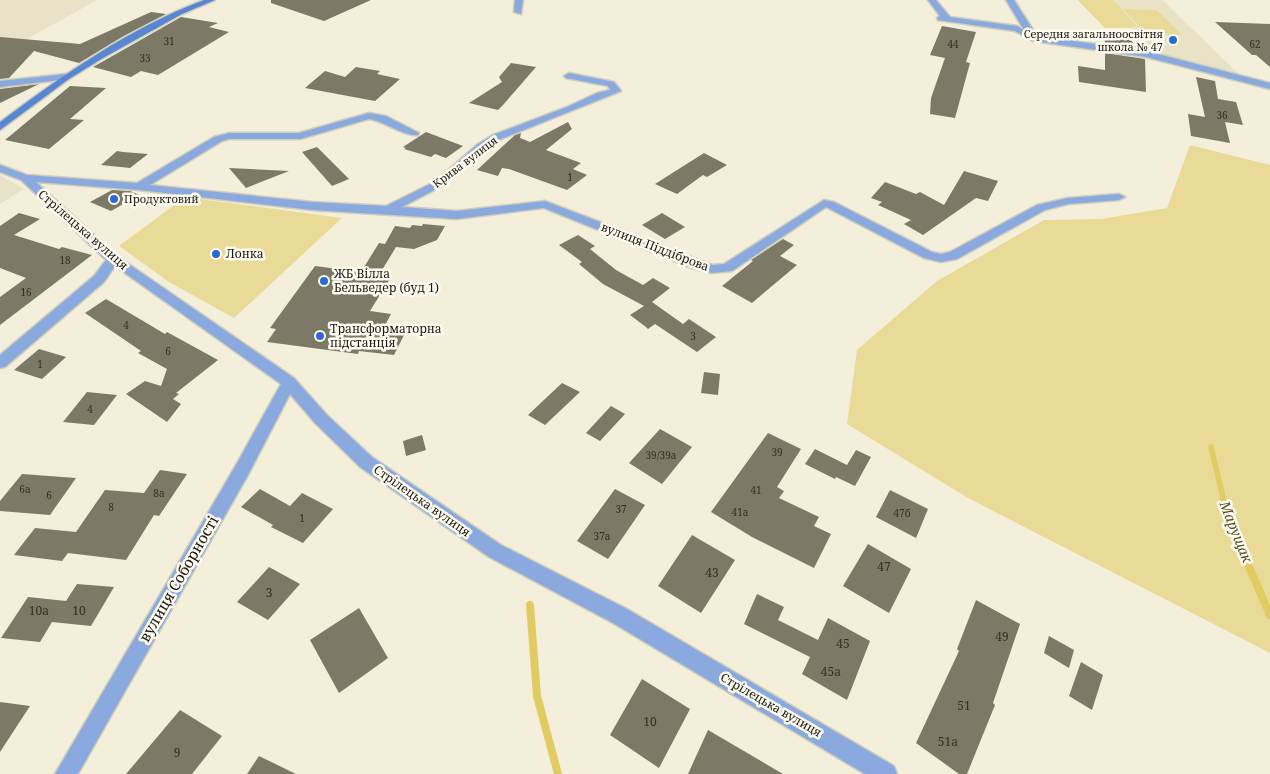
<svg xmlns="http://www.w3.org/2000/svg" width="1270" height="774" font-family="'Noto Serif',serif">
<style>
.built{fill:#e8e3c7}
.green{fill:#e9db97}
.lines{fill:none;stroke-linecap:round;stroke-linejoin:round}
.stream-far1{stroke:#e1cc64;stroke-width:5.5}
.stream{stroke:#e1cc64;stroke-width:8}
.building{fill:#7d7967}
.street-casing{stroke:#d0cdbb;stroke-width:3}
.secondary-casing{stroke:#d0cdbb;stroke-width:3}
.street{fill:#8aa9de;fill-rule:evenodd}
.secondary{fill:#5886d2;fill-rule:evenodd}
.poi-dot{fill:#2a6ad7;stroke:#fefcf0;stroke-width:2}
.labels{text-anchor:middle;stroke-width:5;stroke-linejoin:round;paint-order:stroke}
.number-label{font-size:10px;fill:#333026}
.far-poi-label{font-size:11px;fill:#1a1811;stroke:#fefcf0;text-anchor:end}
.far-street-label{font-size:11px;fill:#1a1811;stroke:#fefcf0}
.street-label{font-size:12px;fill:#1a1811;stroke:#fefcf0}
.poi-label{font-size:12px;fill:#1a1811;stroke:#fefcf0;text-anchor:start}
.near-number-label{font-size:12px;fill:#333026}
.water-label{font-size:14px;font-style:italic;fill:#544c21;stroke:#fefcf0}
.near-street-label{font-size:15px;fill:#1a1811;stroke:#fefcf0}
</style>
<rect width="100%" height="100%" fill="#f3efdb"/>
<g class="built">
<polygon points="0,0 97,0 0,54"/>
<polygon points="1078,0 1162,0 1240,75 1154,53 1131,28 1105,28"/>
<polygon points="0,175 24,189 0,204"/>
</g>
<g class="green">
<polygon points="1078,0 1113,0 1137,26 1131,28 1105,28"/>
<polygon points="1123,9 1157,10 1182,35 1147,34"/>
<polygon points="1190,145 1270,165 1270,653 968,498 847,424 857,350 937,281 1044,220 1101,219 1167,208"/>
<polygon points="185,197 342,218 234,318 169,282 119,246"/>
</g>
<g class="lines">
<polyline class="stream-far1" points="1211,447 1224,502"/>
<g class="stream">
<polyline points="1223,500 1243,553 1270,615"/>
<polyline points="530,605 537,696 558,774"/>
</g>
</g>
<g class="building">
<polygon points="271,0 371,0 324,21 271,3"/>
<polygon points="151,12 166,14 122,37 79,63 34,51 9,78 0,79 0,37 80,44"/>
<polygon points="181,17 218,23 209,27 229,32 158,75 141,71 131,77 93,67"/>
<polygon points="1215,22 1270,24 1270,67 1256,55 1252,55"/>
<polygon points="942,26 976,32 966,62 970,63 955,118 930,114 931,98 945,58 930,55"/>
<polygon points="1104,30 1125,32 1137,48 1105,43"/>
<polygon points="1105,53 1145,59 1146,92 1079,82 1078,66 1105,70"/>
<polygon points="511,63 536,67 503,105 498,110 469,103 502,82 499,77"/>
<polygon points="356,67 380,71 377,74 400,79 375,101 305,88 325,71 345,77"/>
<polygon points="1196,77 1215,81 1218,99 1236,102 1243,125 1225,122 1230,143 1191,136 1188,114 1205,117"/>
<polygon points="39,84 0,103 0,89"/>
<polygon points="70,86 106,88 70,119 84,120 49,149 5,140"/>
<polygon points="568,122 572,129 546,150 581,163 573,169 587,175 567,190 509,169 502,168 498,176 477,170 515,135 521,133 520,138 530,142"/>
<polygon points="426,132 463,146 446,158 435,154 431,157 404,149 406,148 403,147"/>
<polygon points="317,147 349,179 332,186 302,152"/>
<polygon points="117,151 123,152 148,154 130,168 101,165"/>
<polygon points="704,153 727,165 707,177 703,175 677,194 655,184"/>
<polygon points="229,168 289,171 246,188"/>
<polygon points="964,171 998,181 988,201 976,198 923,235 904,224 911,220 878,205 882,202 871,198 885,182 916,194 920,192 944,205"/>
<polygon points="112,190 130,191 139,195 111,211 90,202"/>
<polygon points="19,213 40,219 14,235 59,249 62,247 92,255 0,325 0,297 26,278 0,268 0,226"/>
<polygon points="662,213 685,227 665,239 642,225"/>
<polygon points="423,224 445,226 437,240 414,249 396,247 379,275 391,277 370,311 391,314 383,329 406,331 394,355 359,351 358,354 267,342 276,329 270,328 315,266 361,272 379,243 385,244 395,226 410,228 412,225 422,226"/>
<polygon points="578,235 595,246 590,249 616,270 643,285 653,278 670,288 652,302 683,324 689,319 716,337 697,352 655,324 648,329 646,327 630,315 644,306 603,284 579,264 582,262 559,245"/>
<polygon points="783,239 794,245 780,256 797,265 752,303 722,286 753,261 751,260"/>
<polygon points="106,299 165,334 167,332 218,360 176,393 179,394 173,399 181,404 167,422 126,394 145,381 161,386 167,369 138,353 141,351 85,313"/>
<polygon points="39,349 66,357 42,379 14,370"/>
<polygon points="704,372 720,374 718,395 701,393"/>
<polygon points="562,383 580,392 545,425 528,415"/>
<polygon points="87,392 117,395 94,425 63,422"/>
<polygon points="611,406 625,414 600,441 586,433"/>
<polygon points="660,429 692,447 662,484 629,463"/>
<polygon points="768,433 801,449 777,487 784,491 779,498 819,517 814,526 831,534 814,568 752,537 711,512"/>
<polygon points="422,435 426,450 406,456 403,441"/>
<polygon points="815,449 847,465 856,450 871,457 855,486 836,477 835,479 805,464"/>
<polygon points="160,470 187,474 159,516 154,515 126,560 68,553 62,561 14,555 35,528 76,532 105,490 144,493"/>
<polygon points="22,474 76,478 50,515 0,511 0,501"/>
<polygon points="260,489 290,506 302,493 333,509 303,543 271,527 273,525 241,507"/>
<polygon points="615,489 645,505 608,559 577,541"/>
<polygon points="890,490 928,509 916,538 876,517"/>
<polygon points="692,535 735,560 701,613 658,586"/>
<polygon points="868,544 911,569 889,613 843,586"/>
<polygon points="269,567 300,584 268,620 237,602"/>
<polygon points="77,584 114,587 91,626 52,622 40,642 1,638 28,597 66,601"/>
<polygon points="757,594 784,607 778,620 818,640 828,618 870,641 847,700 802,674 810,657 744,624"/>
<polygon points="976,600 1020,624 993,703 995,705 967,774 959,774 916,743 959,651 957,649"/>
<polygon points="359,608 388,658 339,693 310,640"/>
<polygon points="1049,636 1074,650 1069,668 1044,653"/>
<polygon points="1081,662 1103,675 1092,710 1069,696"/>
<polygon points="642,679 690,709 659,768 610,735"/>
<polygon points="0,702 30,706 0,752"/>
<polygon points="180,710 222,736 192,774 126,774"/>
<polygon points="708,730 783,774 688,774"/>
<polygon points="259,756 296,774 247,774"/>
</g>
<g class="lines">
<g class="street-casing">
<g id="street">
<polygon points="515,0 523,0 521,14 514,12"/>
<polygon points="928,0 936,0 950,17 1017,26 1024,30 1006,0 1014,0 1037,36 1146,51 1270,83 1270,89 1146,57 1033,41 1015,31 938,20 937,18 940,16"/>
<path d="M569 73 614 82 621 91 501 139 486 148 444 185 402 207 457 211 545 201 712 265 724 264 824 200 834 202 932 252 941 254 950 252 1037 205 1068 198 1119 194 1125 197 1119 200 1068 204 1045 210 957 259 941 262 924 258 826 207 732 271 712 273 692 268 544 208 457 219 312 210 139 190 36 182 117 256 294 378 327 415 372 457 501 545 627 609 894 766 897 774H865L613 623 489 557 360 467 315 423 290 394 248 475 78 774H55L236 465 281 384 115 266 104 282 5 367 0 368V355L94 276 106 260 21 180 0 172V165L27 175 137 183 214 137 229 133H299L369 113 386 116 419 133 418 135C405 137 384 121 369 119L300 139H229L222 141 150 185 312 202 386 206 436 181 478 144 493 135 567 107 597 93 610 90 608 86 566 78 564 76Z"/>
<polygon points="66,74 69,75 69,79 0,87 0,81"/>
</g>
</g>
<g class="secondary-casing">
<path id="secondary" d="M204 0H215L182 14 103 58 69 79 0 130V122C63 75 129 28 204 0Z"/>
</g>
<use href="#street" class="street"/>
<use href="#secondary" class="secondary"/>
</g>
<g class="poi-dot">
<circle cx="1173" cy="40" r="5"/>
<circle cx="114" cy="199" r="5"/>
<circle cx="216" cy="254" r="5"/>
<circle cx="324" cy="281" r="5"/>
<circle cx="320" cy="336" r="5"/>
</g>
<g class="labels">
<g class="number-label">
<text x="169" y="45">31</text>
<text x="953" y="48">44</text>
<text x="1255" y="48">62</text>
<text x="145" y="62">33</text>
<text x="1222" y="119">36</text>
<text x="570" y="181">1</text>
<text x="65" y="264">18</text>
<text x="26" y="296">16</text>
<text x="126" y="329">4</text>
<text x="693" y="340">3</text>
<text x="168" y="355">6</text>
<text x="40" y="368">1</text>
<text x="90" y="413">4</text>
<text x="777" y="456">39</text>
<text x="661" y="459">39/39а</text>
<text x="25" y="493">6а</text>
<text x="756" y="494">41</text>
<text x="159" y="497">8а</text>
<text x="49" y="499">6</text>
<text x="111" y="511">8</text>
<text x="621" y="513">37</text>
<text x="740" y="516">41а</text>
<text x="902" y="517">47б</text>
<text x="302" y="522">1</text>
<text x="602" y="540">37а</text>
</g>
<g class="far-poi-label">
<text x="1163" y="38">Середня загальноосвітня<tspan x="1163" dy="13">школа № 47</tspan></text>
<text x="124" y="203" text-anchor="start">Продуктовий</text>
</g>
<g class="far-street-label">
<text transform="translate(465 162) rotate(-37)" y="4">Крива вулиця</text>
</g>
<g class="street-label">
<text transform="translate(83 230) rotate(41)" y="4">Стрілецька вулиця</text>
<text transform="translate(655 247) rotate(21)" y="4">вулиця Піддіброва</text>
<text transform="translate(422 501) rotate(35)" y="4">Стрілецька вулиця</text>
<text transform="translate(771 705) rotate(30)" y="4">Стрілецька вулиця</text>
</g>
<g class="poi-label">
<text x="226" y="258">Лонка</text>
<text x="334" y="278">ЖБ Вілла<tspan x="334" dy="14">Бельведер (буд 1)</tspan></text>
<text x="330" y="333">Трансформаторна<tspan x="330" dy="14">підстанція</tspan></text>
</g>
<g class="near-number-label">
<text x="884" y="571">47</text>
<text x="712" y="577">43</text>
<text x="269" y="597">3</text>
<text x="39" y="615">10а</text>
<text x="79" y="615">10</text>
<text x="1002" y="641">49</text>
<text x="843" y="648">45</text>
<text x="831" y="676">45а</text>
<text x="964" y="710">51</text>
<text x="650" y="726">10</text>
<text x="948" y="746">51а</text>
<text x="177" y="757">9</text>
</g>
<g class="water-label">
<text transform="translate(1236 532) rotate(68)" y="5">Марущак</text>
</g>
<g class="near-street-label">
<text transform="translate(179 579) rotate(-60)" y="5">вулиця Соборності</text>
</g>
</g>
</svg>
